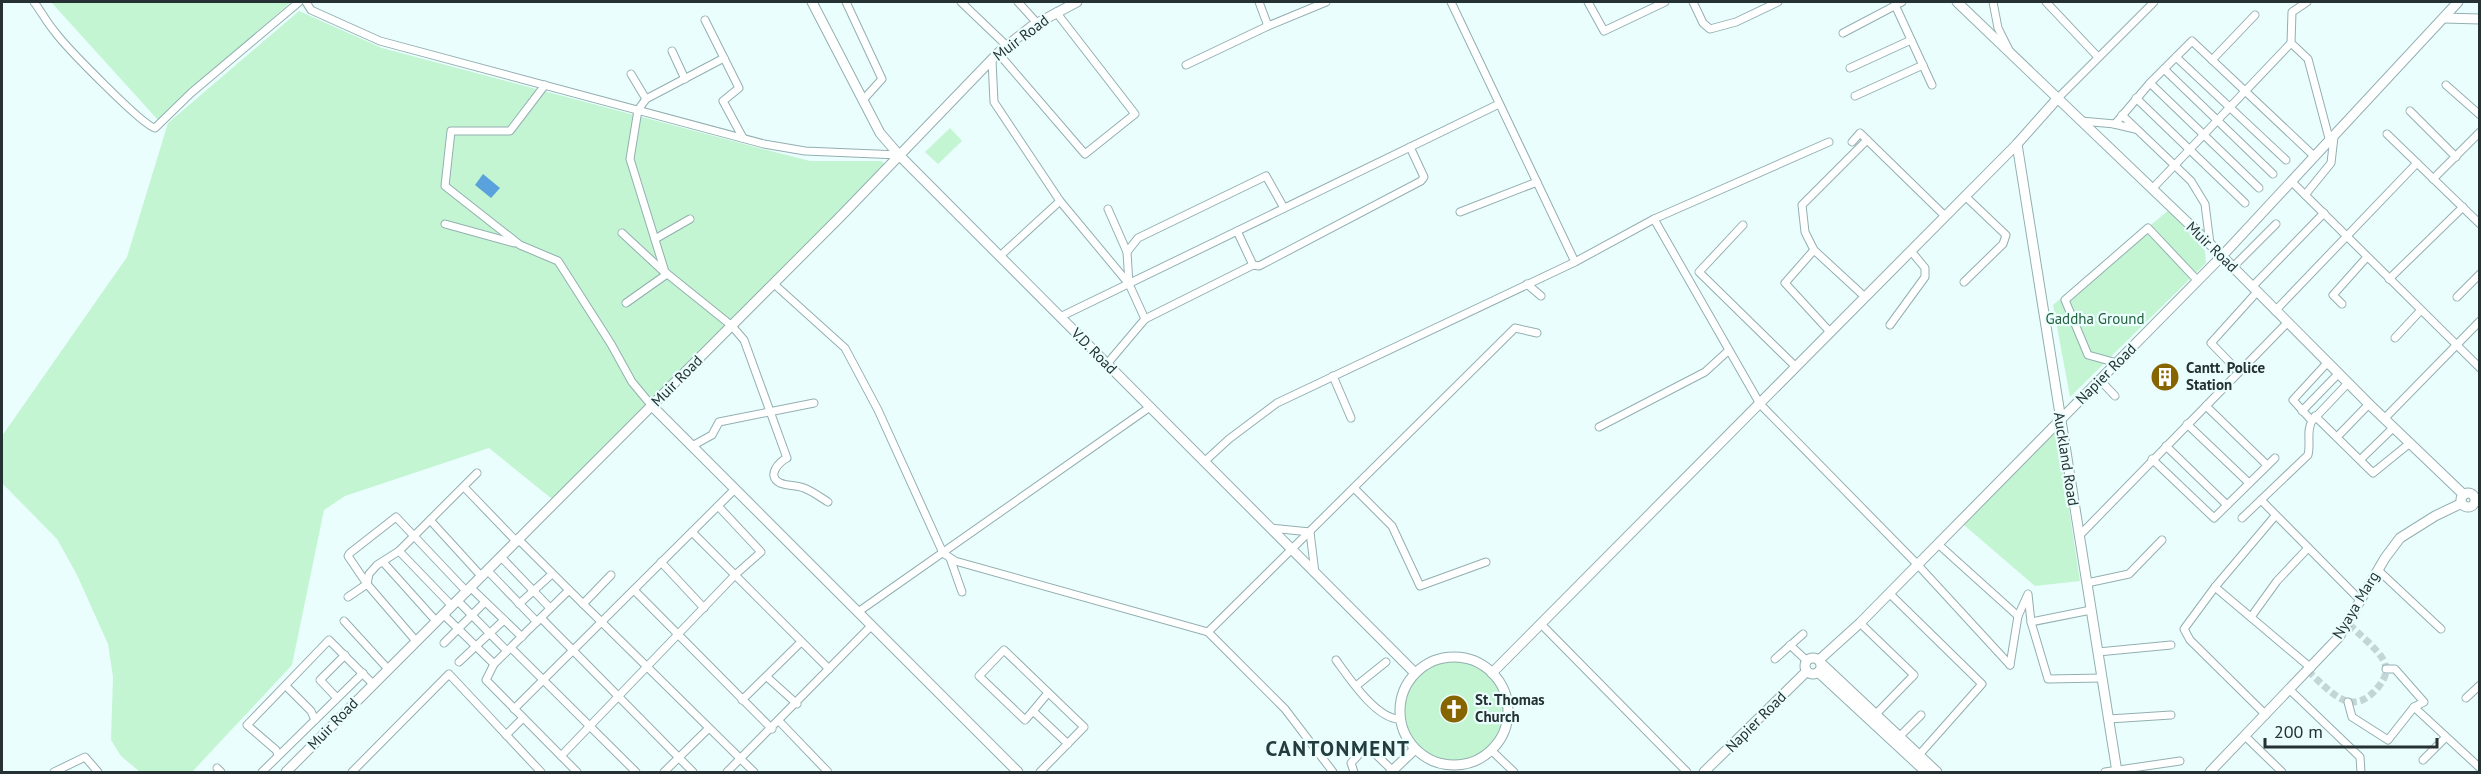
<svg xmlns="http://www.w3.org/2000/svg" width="2481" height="774" font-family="'PT Sans',sans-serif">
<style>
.green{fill:#c3f5d2}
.water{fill:#59a2dd}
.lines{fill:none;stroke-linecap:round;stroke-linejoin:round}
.street-tunnel{stroke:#c3d5d5;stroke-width:7;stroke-dasharray:7 3.5;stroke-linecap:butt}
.street-casing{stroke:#93afb1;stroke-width:9}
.secondary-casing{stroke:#93afb1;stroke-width:11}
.street{stroke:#fff;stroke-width:7}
.secondary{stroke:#fff;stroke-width:9}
.labels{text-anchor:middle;stroke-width:4.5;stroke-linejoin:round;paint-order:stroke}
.street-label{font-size:15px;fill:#253132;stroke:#ebfefe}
.park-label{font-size:15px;fill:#24613d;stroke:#ebfefe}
.poi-label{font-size:15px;font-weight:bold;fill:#253132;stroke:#ebfefe;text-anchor:start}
.district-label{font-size:21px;font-weight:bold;letter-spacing:1.5px;fill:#233d3e;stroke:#ebfefe}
</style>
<rect width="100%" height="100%" fill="#ebfefe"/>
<g class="green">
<polygon points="51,2 291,2 158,120"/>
<polygon points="299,11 382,48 763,149 810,161 882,161 886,167 552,499 489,448 345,496 324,510 292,665 192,772 140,772 121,756 111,740 113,677 108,644 77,575 57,539 2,483 2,436 127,257 168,123"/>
<polygon points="950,128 962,141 938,164 925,152"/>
<polygon points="2169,210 2205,251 2206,263 2070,397 2053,305"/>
<polygon points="2057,430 2080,581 2035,586 1964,525"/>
<circle cx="1453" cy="711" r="50"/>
</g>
<polygon class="water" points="483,174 500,188 491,198 475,185"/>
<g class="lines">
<path class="street-tunnel" d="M2308 671C2331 692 2352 720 2379 686 2384 679 2388 673 2385 664 2382 652 2357 633 2348 623"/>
<g class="street-casing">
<g id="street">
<path d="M34 2C41 11 47 23 55 32 66 47 143 126 155 128L191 93 299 2"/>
<polyline points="306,2 311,10 380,41 764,144 805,151 899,155"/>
<polyline points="846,2 882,79 863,100"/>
<polyline points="961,2 1007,46"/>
<polyline points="1018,2 1037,23"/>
<polyline points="1259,2 1268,26"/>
<polyline points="1451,2 1575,262"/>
<polyline points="1588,2 1604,31 1665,2"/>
<polyline points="1693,2 1703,23 1710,29 1736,22 1778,2"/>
<polyline points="1993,2 1998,28 2009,50"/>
<polyline points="2046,2 2098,57"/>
<polyline points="2307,2 2292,12 2291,43 2308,59 2330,142"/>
<polyline points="1895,5 1932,85"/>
<polyline points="705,20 739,88 723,101 743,138"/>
<polyline points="1843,33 1902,2"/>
<polyline points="672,51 685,79"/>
<polyline points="998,53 1085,154 1135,114 1056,12"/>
<polyline points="2176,57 2286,160"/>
<path d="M724 58 646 99 638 110 630 159 665 272 732 326 744 340 787 458C779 462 766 476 780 483 787 486 796 485 804 488 812 491 820 497 828 502"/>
<polyline points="992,60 994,102 1060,201 1129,284 1145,319 1107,364"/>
<polyline points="2212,60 2255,15"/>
<polyline points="1186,65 1268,26 1326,2"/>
<polyline points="1850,68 1911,40"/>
<polyline points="2164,69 2273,174"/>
<polyline points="631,74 646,99"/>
<polyline points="2150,83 2259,188"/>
<polyline points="545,85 510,131 451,131 445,186 520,245 558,261 611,344 632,382 652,406"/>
<polyline points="2446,85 2480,115"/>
<polyline points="1855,96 1923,65"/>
<polyline points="2136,98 2245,203"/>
<polyline points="2057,99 2154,2"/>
<polyline points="2410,111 2456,157"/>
<polyline points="2122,115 2191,181 2205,204 2210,244"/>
<polyline points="2081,121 2115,124 2150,83 2192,41 2315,157"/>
<polyline points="2114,124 2135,129"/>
<polyline points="2387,134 2480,224"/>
<polyline points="1852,142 1860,133 1945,216"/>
<polyline points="2433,179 2480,132"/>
<polyline points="2292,182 2480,368"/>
<polyline points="2152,189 2291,43"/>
<polyline points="2305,195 2331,163 2334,137"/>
<polyline points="1108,209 1127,252"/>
<polyline points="1460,212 1537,182"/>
<polyline points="1654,219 1760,404 1917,564 2010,665"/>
<polyline points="445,224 514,243"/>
<polyline points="1743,225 1699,272 1796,367"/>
<polyline points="1237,231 1253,265"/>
<polyline points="622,233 663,271"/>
<polyline points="655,239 690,219"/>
<polyline points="1814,250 1805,232 1802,205 1867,140"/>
<polyline points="1000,256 1060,201"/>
<polyline points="2233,267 2276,224"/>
<polyline points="2389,279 2463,207"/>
<polyline points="1964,282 2003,244 2006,235 1965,196"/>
<polyline points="774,284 845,348 878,410 943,553 955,561 1208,632 1515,328 1537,333"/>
<polyline points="1129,284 1127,252 1138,238 1266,176 1284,208"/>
<polyline points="1527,284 1541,296"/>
<polyline points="2252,287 2324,213"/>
<polyline points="2457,297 2480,274"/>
<polyline points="626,303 667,274"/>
<polyline points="2342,304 2333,295 2367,257"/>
<polyline points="2275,311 2417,163"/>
<polyline points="1060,317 1499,104"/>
<polyline points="1145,319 1253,265 1259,266 1421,181 1424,177 1410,147"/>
<polyline points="1890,325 1925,277 1925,268 1911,251"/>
<polyline points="1830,332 1785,283 1814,250 1865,297"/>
<polyline points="2395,338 2421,310"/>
<polyline points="2117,363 2088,355 2065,300 2148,228 2198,281"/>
<polyline points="2238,371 2211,343 2257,292"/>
<polyline points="1333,376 1351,418"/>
<polyline points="2100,380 2115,396"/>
<polyline points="2206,406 2267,465"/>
<polyline points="2302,411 2338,374"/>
<polyline points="2315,416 2373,473 2410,443"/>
<polyline points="2384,419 2480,321"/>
<polyline points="2312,421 2293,400 2327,363"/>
<polyline points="2187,424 2249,483"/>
<polyline points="1599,427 1705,372 1729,350"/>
<polyline points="2337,437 2369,404"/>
<polyline points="692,446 712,435 719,422 814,403"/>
<polyline points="2166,446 2227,505"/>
<polyline points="2152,459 2214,518 2275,458"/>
<polyline points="2361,459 2393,428"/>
<polyline points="1204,462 1229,439 1277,403 1575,262 1654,219 1829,142"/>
<polyline points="464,487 517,542"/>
<polyline points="1354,488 1392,526 1420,586 1486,562"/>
<polyline points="2261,500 2361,601"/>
<path d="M2242 518 2308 455C2311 443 2306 431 2312 421L2348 383"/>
<polyline points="430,520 482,577"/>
<polyline points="1270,528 1310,532 1315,573"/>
<polyline points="692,532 829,669"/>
<polyline points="2079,536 2287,323"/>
<polyline points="1938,544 2018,616"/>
<polyline points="399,551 452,606"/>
<polyline points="502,558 550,608"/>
<polyline points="950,558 962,592"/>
<polyline points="383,562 436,621"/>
<polyline points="661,562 704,608"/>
<polyline points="2378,570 2441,629"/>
<polyline points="488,571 537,622"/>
<polyline points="2087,583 2129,574 2162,540"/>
<polyline points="2215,587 2311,668"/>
<polyline points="471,588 522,637"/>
<polyline points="569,590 754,772"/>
<polyline points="634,590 772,729"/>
<polyline points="1889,593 1982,684 1919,755"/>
<polyline points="348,597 367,584 348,556 350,553 396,517 467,592"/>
<polyline points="458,601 507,651"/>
<polyline points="519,604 552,574"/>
<polyline points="583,604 611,575"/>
<polyline points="858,612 1150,407"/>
<polyline points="443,614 494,664 569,590 519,540"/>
<polyline points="2251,617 2277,581 2308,548"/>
<polyline points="541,618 693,772"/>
<polyline points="344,621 388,669"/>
<polyline points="2031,622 2091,610"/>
<polyline points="1860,623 1914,675 1876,714"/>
<polyline points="1541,624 1687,772"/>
<polyline points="1208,632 1285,709 1333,772"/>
<polyline points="416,641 367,584 369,574 377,565 399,551 477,473"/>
<polyline points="444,643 485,602"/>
<polyline points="1790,645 1807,661"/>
<polyline points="511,648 636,772"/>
<polyline points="2098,652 2171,645"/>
<polyline points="1775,659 1803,634"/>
<path d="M1336 660C1349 678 1377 720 1400 719"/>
<polyline points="459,662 504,620"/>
<polyline points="494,664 486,680 577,772"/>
<polyline points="2010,665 2018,616 2028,594 2031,622 2048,679 2102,678"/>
<polyline points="2386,669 2395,669 2424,702 2414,707 2480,768"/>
<polyline points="767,677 797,704"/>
<polyline points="286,686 311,711 315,720"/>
<polyline points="1356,686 1386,662"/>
<polyline points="2290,690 2360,757 2361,772"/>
<polyline points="337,698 320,680 345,655"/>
<polyline points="2466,698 2480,685"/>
<polyline points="742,700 801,642"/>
<polyline points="2348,702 2352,717 2388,740 2414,707"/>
<polyline points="514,709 735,489"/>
<polyline points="1033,711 1048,693"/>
<polyline points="2266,715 2190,640 2184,629 2215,587 2275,516"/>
<polyline points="2109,719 2171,715"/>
<polyline points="779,721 828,772"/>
<polyline points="506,735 523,718"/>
<polyline points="1900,736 1921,715"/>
<polyline points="2245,736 2282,772"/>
<polyline points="1491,750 1514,772"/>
<polyline points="278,755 276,750 247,725 329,640 373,684"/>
<polyline points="561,756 735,575 761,552 718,506"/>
<polyline points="2423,760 2446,737"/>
<polyline points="217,768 221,772"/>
<polyline points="54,772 85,757 98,772"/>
<polyline points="262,772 363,673"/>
<polyline points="352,772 449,674 541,772"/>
<polyline points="664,772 708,729"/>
<polyline points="727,772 871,626"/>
<polyline points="1040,772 1084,727 1004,650 979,676 1025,720 1033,711 1068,744"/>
<polyline points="1354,772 1351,763 1367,746 1393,771"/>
<polyline points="2105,772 2180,761"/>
</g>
</g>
<g class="secondary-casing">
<g id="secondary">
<polyline points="812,2 880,133 899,155 1415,673"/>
<polyline points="1957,2 2210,244 2369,404 2464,495"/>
<polyline points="2444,18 2480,19"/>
<polyline points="2017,144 2117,772"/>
<polyline points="652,406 1018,772"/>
<circle cx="2468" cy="500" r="7"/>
<circle cx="1454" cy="711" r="54"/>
<circle cx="1813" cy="666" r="8"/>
<polyline points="1819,660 1860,623 2222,256 2458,2"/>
<polyline points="1821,663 1937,772"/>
<polyline points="1818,672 1926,772"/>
<polyline points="1492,673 2017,144 2057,99"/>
<polyline points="286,772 840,217 998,53 1032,26 1077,2"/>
<polyline points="1391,772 1415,749"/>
<polyline points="1704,772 1807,671"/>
<polyline points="2210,772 2339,637 2385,558 2400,538 2435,516 2462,503"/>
</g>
</g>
<use href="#street" class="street"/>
<use href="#secondary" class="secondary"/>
</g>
<defs>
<g id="building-disc" transform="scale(1.5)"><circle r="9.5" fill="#866500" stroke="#ebfefe"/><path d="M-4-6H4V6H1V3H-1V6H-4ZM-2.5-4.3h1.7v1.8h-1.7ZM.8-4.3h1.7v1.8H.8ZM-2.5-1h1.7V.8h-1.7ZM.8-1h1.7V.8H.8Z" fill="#fff"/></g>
<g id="church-disc" transform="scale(1.5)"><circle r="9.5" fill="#866500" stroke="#ebfefe"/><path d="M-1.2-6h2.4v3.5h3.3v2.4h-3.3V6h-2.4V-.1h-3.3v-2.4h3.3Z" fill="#fff"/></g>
</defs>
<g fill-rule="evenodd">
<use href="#building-disc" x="2165" y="377"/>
<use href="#church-disc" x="1454" y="709"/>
</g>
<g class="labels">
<g class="street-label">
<text transform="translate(1021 38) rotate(-37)" y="5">Muir Road</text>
<text transform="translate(2212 247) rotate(44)" y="5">Muir Road</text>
<text transform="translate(1094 351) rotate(45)" y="5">V.D. Road</text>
<text transform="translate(2106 374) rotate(-45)" y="5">Napier Road</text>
<text transform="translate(677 381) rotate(-45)" y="5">Muir Road</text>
<text transform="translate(2066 459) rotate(81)" y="5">Auckland Road</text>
<text transform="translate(2356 605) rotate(-59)" y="5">Nyaya Marg</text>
<text transform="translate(1756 722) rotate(-45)" y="5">Napier Road</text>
<text transform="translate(333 724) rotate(-46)" y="5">Muir Road</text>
</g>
<g class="park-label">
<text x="2095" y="324">Gaddha Ground</text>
</g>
<g class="poi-label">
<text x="2186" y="373">Cantt. Police<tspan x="2186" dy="17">Station</tspan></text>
<text x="1475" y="705">St. Thomas<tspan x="1475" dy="17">Church</tspan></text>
</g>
<g class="district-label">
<text x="1338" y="756">CANTONMENT</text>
</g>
</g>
<rect width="2481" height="774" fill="none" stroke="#253132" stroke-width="6"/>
<path d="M2265 738v9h172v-9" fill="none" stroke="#253132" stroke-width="3"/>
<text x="2274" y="738" font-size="18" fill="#253132" stroke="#ebfefe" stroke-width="4.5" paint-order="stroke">200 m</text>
</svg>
